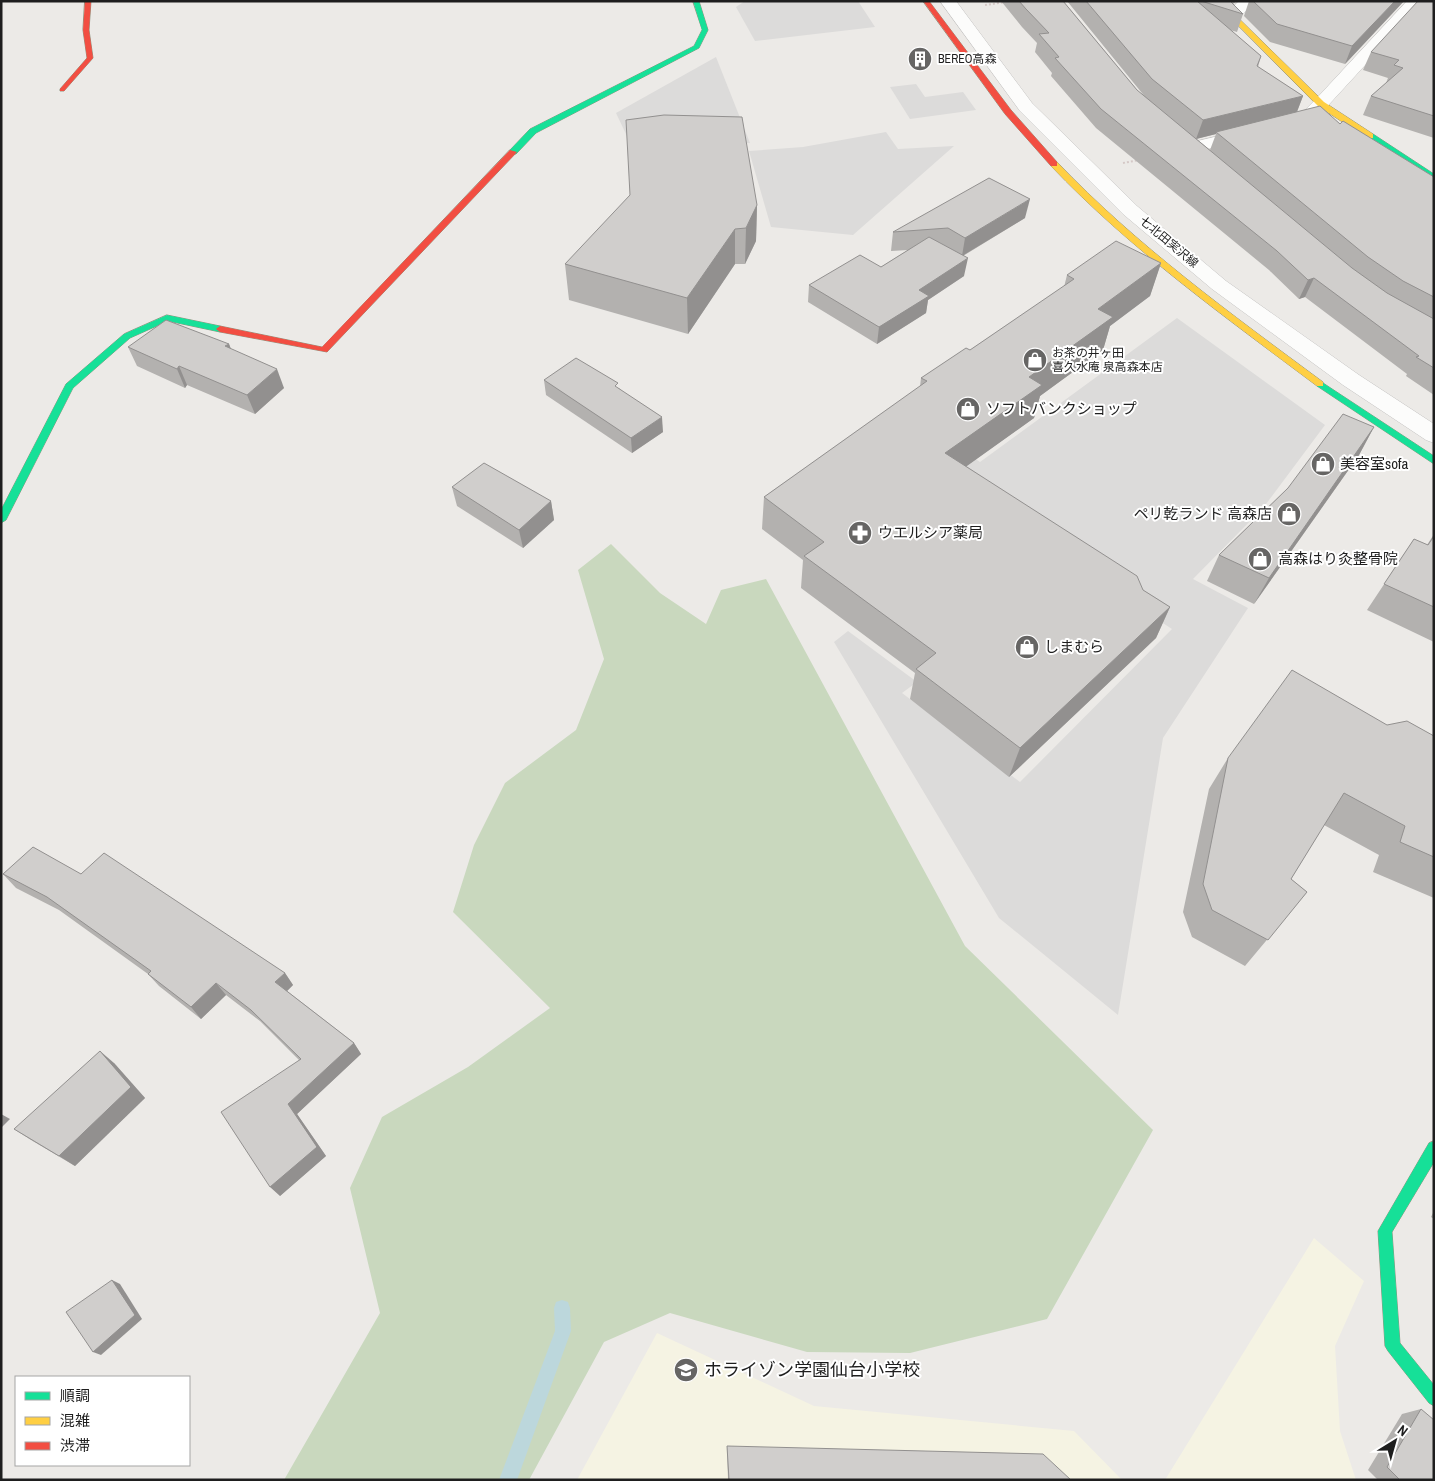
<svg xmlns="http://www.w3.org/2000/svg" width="1435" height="1481" font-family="'Archivo Narrow','Noto Sans JP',sans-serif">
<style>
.education{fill:#f5f3e3}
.forest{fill:#c9d8be}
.parking{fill:#dcdbda}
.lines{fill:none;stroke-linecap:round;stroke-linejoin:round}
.stream{fill:#bcd7dc;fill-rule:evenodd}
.street-casing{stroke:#c3c2c1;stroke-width:1}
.fast-casing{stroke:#939480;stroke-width:1}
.slow-casing{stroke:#939480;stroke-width:1}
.jam-casing{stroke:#939480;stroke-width:1}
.path{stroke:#d5c9c7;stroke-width:2;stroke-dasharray:2 2;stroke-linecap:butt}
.street{fill:#fcfcfb;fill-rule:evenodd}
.fast{fill:#16e098;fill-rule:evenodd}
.slow{fill:#ffcf43;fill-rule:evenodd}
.jam{fill:#f24e42;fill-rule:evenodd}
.wall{fill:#b3b1af}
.shaded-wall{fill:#92908f}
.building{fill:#d0cecc;stroke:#92908f}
.labels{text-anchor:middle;stroke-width:4;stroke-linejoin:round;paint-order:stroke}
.far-poi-label{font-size:12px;fill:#1e1e1e;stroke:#fff;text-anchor:start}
.far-street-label{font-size:12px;fill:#1e1e1e;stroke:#fff}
.poi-label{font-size:15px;fill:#1e1e1e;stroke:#fff;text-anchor:start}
.near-poi-label{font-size:18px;fill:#1e1e1e;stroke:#fff;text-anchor:start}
</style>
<rect width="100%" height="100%" fill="#eceae7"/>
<g class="education">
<polygon points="1314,1238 1364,1281 1335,1346 1340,1431 1356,1480 1165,1480"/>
<polygon points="657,1333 814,1406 1074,1431 1122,1480 577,1480"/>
</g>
<polygon class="forest" points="611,544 660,593 706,624 721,590 766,579 965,946 1153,1130 1047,1319 910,1353 807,1352 670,1313 604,1342 529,1480 284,1480 380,1313 350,1188 382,1117 468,1067 550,1008 453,912 474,845 505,783 576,730 604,659 578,570"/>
<g class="parking">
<polygon points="745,1 858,1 875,27 755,41 736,7"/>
<polygon points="716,57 750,143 634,151 616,113"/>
<polygon points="916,84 925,97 963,92 976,110 910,119 890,87"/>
<polygon points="886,132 898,149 954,146 853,235 771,227 749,151 803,147"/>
<polygon points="1177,318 1325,425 1263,508 1193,579 1248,608 1163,738 1118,1015 999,918 834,642 848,631 917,682 902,693 1020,782 1172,629 888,443 919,421 980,462"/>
</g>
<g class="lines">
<polygon class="stream" points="562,1300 568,1302 570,1308 571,1331 517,1480 499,1480 555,1331 554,1308 556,1302"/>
<g class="street-casing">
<g id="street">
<polygon points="940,1 956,1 1032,103 1137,206 1226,281 1359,375 1434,424 1434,443 1426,440 1343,385 1212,289 1123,214 1020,111"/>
<polygon points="1239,1 1256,1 1238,19 1226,19 1224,16"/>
<polygon points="1407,1 1424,1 1312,123 1297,127 1291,126 1288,122 1291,118 1300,115 1315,100"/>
<polygon points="1248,129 1254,130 1257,134 1254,138 1191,153 1185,152 1182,148 1185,144"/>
</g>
</g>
<g class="fast-casing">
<g id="fast">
<polygon points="693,1 699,1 708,30 699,48 536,133 516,154 510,154 510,150 530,129 694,46 702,30"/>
<polygon points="1367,134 1373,134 1434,174 1434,180 1367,138"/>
<polygon points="167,315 220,326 224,329 220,332 168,321 130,338 73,388 6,520 1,523 1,510 66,384 124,334"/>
<polygon points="1320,381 1434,456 1434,464 1317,386 1317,382"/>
<polygon points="1434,1141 1434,1162 1392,1232 1400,1343 1434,1385 1434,1406 1429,1403 1388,1351 1385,1346 1378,1231 1429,1143"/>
</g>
</g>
<g class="slow-casing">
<g id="slow">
<polygon points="1214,1 1221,1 1324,102 1373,134 1373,138 1367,138 1318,106"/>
<path d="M1051 162H1057C1136 245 1231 314 1323 382V386H1317C1225 317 1130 249 1051 166Z"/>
</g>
</g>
<g class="jam-casing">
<g id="jam">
<polygon points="85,1 91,1 89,30 93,58 64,91 60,91 60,89 87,58 83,30"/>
<polygon points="923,1 929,1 1011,110 1057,162 1057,166 1051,166 1005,114"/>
<polygon points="510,150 517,152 327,352 220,332 216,329 220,326 322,347"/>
</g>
</g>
<g class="path">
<polyline points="985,5 1014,1"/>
<polyline points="1123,163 1139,160"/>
</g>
<use href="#street" class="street"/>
<use href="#fast" class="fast"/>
<use href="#slow" class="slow"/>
<use href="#jam" class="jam"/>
</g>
<g class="wall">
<polygon points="1001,1 1063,1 1137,90 1210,150 1216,134 1196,139 1146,98 1067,1 1237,1 1233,4 1243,14 1237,32 1230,30 1261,56 1258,67 1303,96 1297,112 1340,124 1434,177 1434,395 1406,376 1407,374 1305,297 1299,299 1269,270 1096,128 1051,76 1052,73 1035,52 1037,43 1022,27"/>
<polygon points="1249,1 1404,1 1345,64 1270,42 1244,16"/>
<polygon points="1434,1 1434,138 1363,115 1371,96 1386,83 1388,78 1363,70 1371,52"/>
<polygon points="757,205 756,241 745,264 735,264 688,334 569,300 565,264"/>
<polygon points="1025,218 963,256 964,276 928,300 926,313 877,344 808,302 809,285 881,267 908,250 891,251 893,232"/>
<polygon points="1161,263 1150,296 1110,326 1103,350 1040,396 1034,418 966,466 1143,590 1170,607 1156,638 1009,777 910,699 915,673 801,588 803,560 762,529 764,497 920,387 921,378 970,350 1064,287 1067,275"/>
<polygon points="229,344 231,349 284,388 255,414 187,385 185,388 137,366 128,347"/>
<polygon points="544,380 619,388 663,432 632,453 546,395"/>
<polygon points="1374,427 1359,455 1254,604 1207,581 1219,555 1288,488"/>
<polygon points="452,487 551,501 554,520 523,548 457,506"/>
<polygon points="1434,534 1434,642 1367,610 1414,539 1427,545"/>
<polygon points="1387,725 1434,736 1434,898 1373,872 1379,855 1324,825 1291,879 1307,892 1245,966 1192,937 1183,912 1209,789 1228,758"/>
<polygon points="3,874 81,874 285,973 293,985 287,991 354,1043 361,1054 297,1114 326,1156 280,1196 299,1060 260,1021 226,995 201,1019 159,986 148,974 59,910 16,888"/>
<polygon points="114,1063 145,1098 75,1166 31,1140 14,1129"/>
<polygon points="1434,1211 1434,1219 1431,1217"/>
<polygon points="1421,1409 1434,1480 1378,1480 1368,1470 1402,1414"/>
<polygon points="727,1446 1071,1480 728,1480"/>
</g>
<g class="shaded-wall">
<polygon points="1395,1 1404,1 1345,64 1352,46"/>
<polygon points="1303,96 1296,114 1216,132 1216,134 1196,139 1203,120"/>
<polygon points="1030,199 1025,218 962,256 965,238"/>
<polygon points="757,205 756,241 745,264 746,228"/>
<polygon points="735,229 735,264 688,334 687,298"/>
<polygon points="968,258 964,276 928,300 926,313 877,344 879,327 919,290"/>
<polygon points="1161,263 1150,296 1110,326 1103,350 1040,396 1034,418 939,486 945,453 1029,377 1098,309"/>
<polygon points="1314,278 1305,297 1299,299 1308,280"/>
<polygon points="229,344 236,363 225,346"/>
<polygon points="179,366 187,385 185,388 177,369"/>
<polygon points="277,369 284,388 255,414 247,395"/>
<polygon points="662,417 663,432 632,453 631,438"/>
<polygon points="1374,427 1359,455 1254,604 1269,578"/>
<polygon points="551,501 554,520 523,548 519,530"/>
<polygon points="1170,607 1156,638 1009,777 1020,748"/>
<polygon points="285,973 293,985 284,994 275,982"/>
<polygon points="216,983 226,995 201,1019 191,1007"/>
<polygon points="354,1043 361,1054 297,1114 326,1156 280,1196 270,1187 288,1104"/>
<polygon points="100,1051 114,1063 145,1098 75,1166 59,1156"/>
<polygon points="1,1114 10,1119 1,1128"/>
<polygon points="112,1280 120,1284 142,1319 101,1355 93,1352"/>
</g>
<g class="building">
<polygon points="1019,1 1063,1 1137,90 1352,268 1387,293 1434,319 1434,368 1416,357 1419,356 1314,278 1308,280 1277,251 1101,109 1055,58 1059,57 1039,34 1049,33 1026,9"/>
<polygon points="1086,1 1197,1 1261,56 1257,66 1303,96 1203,120 1152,79"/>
<polygon points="1201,1 1230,1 1243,14"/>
<polygon points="1253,1 1395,1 1352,46 1277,24"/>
<polygon points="1418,1 1434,1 1434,116 1371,96 1403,68 1394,65 1399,60 1371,52"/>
<polygon points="1320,106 1340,124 1343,121 1434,177 1434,297 1403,281 1368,257 1216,132"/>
<polygon points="664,115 742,117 757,205 746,228 735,229 687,298 565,264 630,195 626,120"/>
<polygon points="989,178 1030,199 965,238 948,228 893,232"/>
<polygon points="929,237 968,258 919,290 929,296 879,327 809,285 860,255 881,267"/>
<polygon points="1116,241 1161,263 1098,309 1113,317 1029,377 1042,385 945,453 1137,576 1143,590 1170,607 1020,748 916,669 936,653 804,556 824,542 764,497 927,381 921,378 966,348 970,350 1074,279 1067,275"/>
<polygon points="166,320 229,344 225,346 277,369 247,395 179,366 177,369 128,347"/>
<polygon points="576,358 618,383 615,386 662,417 631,438 544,380"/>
<polygon points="1343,414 1374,427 1269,578 1219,555 1288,488"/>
<polygon points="484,463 551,501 519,530 452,487"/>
<polygon points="1434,536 1434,607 1384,584 1414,539 1428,545"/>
<polygon points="1292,670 1387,725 1407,721 1434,736 1434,857 1400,842 1405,826 1344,793 1291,879 1307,892 1268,940 1212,910 1203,884 1228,758"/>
<polygon points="33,847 81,874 104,853 285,973 275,982 354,1043 288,1104 317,1147 270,1187 221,1112 301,1059 251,1010 216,983 191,1007 148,974 151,971 47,897 3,874"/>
<polygon points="100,1051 131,1087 59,1156 14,1129"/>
<polygon points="112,1280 135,1315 93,1352 66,1312"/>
<polygon points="1421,1409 1434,1420 1434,1480 1400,1480 1387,1467"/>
<polygon points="727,1446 1043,1454 1071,1480 729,1480"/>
</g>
<defs>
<g id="building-disc" transform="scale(1.25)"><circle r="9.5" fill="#666564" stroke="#fff"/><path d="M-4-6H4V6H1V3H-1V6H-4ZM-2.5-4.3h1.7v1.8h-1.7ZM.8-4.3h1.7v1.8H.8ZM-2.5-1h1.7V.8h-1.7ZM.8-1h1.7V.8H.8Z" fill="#fff"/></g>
<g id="shop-disc" transform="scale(1.25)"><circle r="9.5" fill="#666564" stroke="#fff"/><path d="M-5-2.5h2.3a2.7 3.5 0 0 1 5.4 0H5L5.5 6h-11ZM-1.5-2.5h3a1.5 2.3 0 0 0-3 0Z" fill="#fff"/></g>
<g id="pharmacy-disc" transform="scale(1.25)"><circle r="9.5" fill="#666564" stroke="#fff"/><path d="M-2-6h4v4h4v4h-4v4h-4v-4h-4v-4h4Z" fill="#fff"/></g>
<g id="school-disc" transform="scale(1.25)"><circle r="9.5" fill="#666564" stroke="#fff"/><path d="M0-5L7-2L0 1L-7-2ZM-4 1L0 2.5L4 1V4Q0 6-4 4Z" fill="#fff"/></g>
</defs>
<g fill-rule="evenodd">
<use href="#building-disc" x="920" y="59"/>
<use href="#shop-disc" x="1035" y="360"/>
<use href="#shop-disc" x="968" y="409"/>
<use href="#shop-disc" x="1323" y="464"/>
<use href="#shop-disc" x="1289" y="514"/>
<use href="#pharmacy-disc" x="860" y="533"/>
<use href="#shop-disc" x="1260" y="559"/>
<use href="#shop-disc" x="1027" y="647"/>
<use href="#school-disc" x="686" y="1370"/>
</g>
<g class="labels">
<g class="far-poi-label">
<text x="938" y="63">BEREO高森</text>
<text x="1052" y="357">お茶の井ヶ田<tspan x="1052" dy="14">喜久水庵 泉高森本店</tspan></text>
</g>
<g class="far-street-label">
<text transform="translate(1169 242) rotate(40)" y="4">七北田実沢線</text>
</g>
<g class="poi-label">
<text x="986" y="414">ソフトバンクショップ</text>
<text x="1340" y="469">美容室sofa</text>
<text x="1272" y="519" text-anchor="end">ペリ乾ランド 高森店</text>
<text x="878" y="538">ウエルシア薬局</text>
<text x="1278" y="564">高森はり灸整骨院</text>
<text x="1044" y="652">しまむら</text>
</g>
<g class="near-poi-label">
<text x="704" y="1376">ホライゾン学園仙台小学校</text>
</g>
</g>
<rect width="1435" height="1481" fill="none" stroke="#1e1e1e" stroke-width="5"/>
<rect x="15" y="1376" width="175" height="90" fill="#ffffff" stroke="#a5a5a5"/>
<rect x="25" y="1392" width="25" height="8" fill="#16e098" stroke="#a5a5a5"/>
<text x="60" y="1401" font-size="15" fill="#1e1e1e">順調</text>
<rect x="25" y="1417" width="25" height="8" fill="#ffcf43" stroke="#a5a5a5"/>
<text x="60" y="1426" font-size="15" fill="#1e1e1e">混雑</text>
<rect x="25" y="1442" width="25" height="8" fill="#f24e42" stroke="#a5a5a5"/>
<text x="60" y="1451" font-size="15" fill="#1e1e1e">渋滞</text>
<g transform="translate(1395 1441) rotate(37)" stroke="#ffffff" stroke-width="4" paint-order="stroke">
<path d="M0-4L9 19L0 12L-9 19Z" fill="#1e1e1e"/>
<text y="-8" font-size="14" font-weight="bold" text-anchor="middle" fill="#1e1e1e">N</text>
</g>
</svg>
